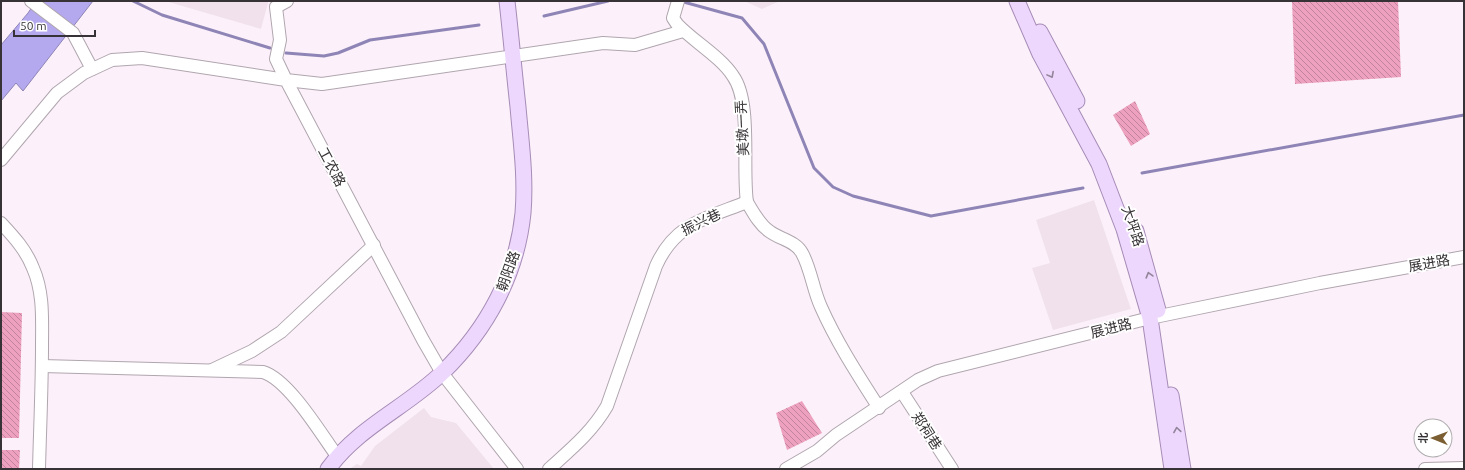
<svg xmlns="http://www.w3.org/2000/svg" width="1465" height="470" font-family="Ubuntu,'Noto Sans SC',sans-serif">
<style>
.built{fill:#f1e1ed}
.water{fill:#b4a8ee;stroke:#8e85b6}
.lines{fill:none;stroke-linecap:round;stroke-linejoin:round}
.stream{stroke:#8e85b6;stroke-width:3}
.building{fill:url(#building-back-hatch)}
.minor-casing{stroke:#b0a6ae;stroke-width:14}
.major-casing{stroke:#a68cb6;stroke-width:17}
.minor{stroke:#fff;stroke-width:12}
.major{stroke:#eed7fd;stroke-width:15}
.oneway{stroke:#928499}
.labels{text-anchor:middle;stroke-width:4;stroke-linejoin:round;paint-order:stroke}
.street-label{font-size:14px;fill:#363235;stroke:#fff}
</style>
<defs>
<pattern id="building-back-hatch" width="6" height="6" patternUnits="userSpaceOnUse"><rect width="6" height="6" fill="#eea1bf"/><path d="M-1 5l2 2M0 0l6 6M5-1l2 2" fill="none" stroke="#c2849c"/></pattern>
</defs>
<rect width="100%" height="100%" fill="#fcf1fa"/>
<g class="built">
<polygon points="165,1 268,1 268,3 261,29"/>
<polygon points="744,1 780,1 762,9"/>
<polygon points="1094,200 1131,309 1053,330 1032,268 1050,263 1036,220"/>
<polygon points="424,408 431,417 456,423 494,469 349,469 357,464 361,466 375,446"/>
</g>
<polygon class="water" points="36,1 93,1 23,91 16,83 1,101 1,45 28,13"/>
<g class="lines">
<g class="stream">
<polyline points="133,1 162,15 270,48"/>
<polyline points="680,1 742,18 764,44 814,168 833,187 853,196 931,216 1083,188"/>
<polyline points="544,16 608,1"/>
<polyline points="286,53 324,56 338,53 370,40 479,25"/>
<polyline points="1142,173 1464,115"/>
</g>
</g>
<g class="building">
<polygon points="1292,1 1398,1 1401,77 1295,84"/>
<polygon points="1135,101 1150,134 1131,146 1113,115"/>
<polygon points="1,312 22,313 19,438 1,438"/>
<polygon points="802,401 822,433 787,450 776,413"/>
<polygon points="1,450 20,450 19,469 1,469"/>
</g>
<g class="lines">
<g class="minor-casing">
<g id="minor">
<polyline points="31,1 73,33 92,69"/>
<polyline points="287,1 276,7 280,40 276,59 286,80 322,84 603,43 635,45 683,31"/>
<path d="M678 1 673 18 677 24C693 41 721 57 733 76 752 102 742 169 747 202"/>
<polyline points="1,160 57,93 84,73 112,60 142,58 286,80 423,340 442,373 517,469"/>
<path d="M1 223C14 237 26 250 33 268 44 293 42 320 42 346 42 387 40 428 39 469"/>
<path d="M42 366 263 372C289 380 321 434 337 456"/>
<polyline points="212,370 252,351 281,332 374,245"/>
<polyline points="902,392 952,469"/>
<path d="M549 469C571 449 592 432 607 406L656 266C675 223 707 218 747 202 753 212 759 224 769 231 779 239 796 241 802 253 811 269 813 290 821 307 837 343 858 375 879 408"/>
<polyline points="786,469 817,451 836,435 918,380 938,371 1150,318 1320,283 1464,257"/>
<polyline points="1425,469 1464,468"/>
</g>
</g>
<g class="major-casing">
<g id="major">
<polyline points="1017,1 1040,54 1099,164 1124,229 1150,318 1172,469"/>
<polyline points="1040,32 1077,101"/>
<polyline points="1136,231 1158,310"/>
<polyline points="1171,395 1183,469"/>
<path d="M328 469C358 427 407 407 443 372 487 329 517 274 523 213 526 177 521 142 518 107 514 71 511 36 507 1"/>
</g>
</g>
<use href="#minor" class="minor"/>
<use href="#major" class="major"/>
</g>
<defs><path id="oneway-chevron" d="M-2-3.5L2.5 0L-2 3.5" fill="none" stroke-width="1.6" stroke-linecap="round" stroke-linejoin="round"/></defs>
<g class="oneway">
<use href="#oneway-chevron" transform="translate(1051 75) rotate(62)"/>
<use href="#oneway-chevron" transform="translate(1149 275) rotate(-106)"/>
<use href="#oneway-chevron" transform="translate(1177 430) rotate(-99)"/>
</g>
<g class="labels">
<g class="street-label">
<text transform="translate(742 128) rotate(-93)" y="5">美墩一弄</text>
<text transform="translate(332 167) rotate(62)" y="5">工农路</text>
<text transform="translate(701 222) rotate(-26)" y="5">振兴巷</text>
<text transform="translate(1133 226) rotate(71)" y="5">大坪路</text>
<text transform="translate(1429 263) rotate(-10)" y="5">展进路</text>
<text transform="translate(508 271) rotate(-70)" y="5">朝阳路</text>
<text transform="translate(1111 328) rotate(-14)" y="5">展进路</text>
<text transform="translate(927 431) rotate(57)" y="5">郑祠巷</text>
</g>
</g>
<rect width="1465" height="470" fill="none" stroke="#363235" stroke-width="4"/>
<g transform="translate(1433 438) rotate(271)"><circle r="19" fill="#ffffff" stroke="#afadae"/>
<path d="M0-3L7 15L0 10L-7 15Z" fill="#7b5f32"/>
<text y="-6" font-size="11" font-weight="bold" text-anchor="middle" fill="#363235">北</text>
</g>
<path d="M14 30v6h81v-6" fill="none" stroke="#363235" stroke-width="2"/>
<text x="20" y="30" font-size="12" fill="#363235" stroke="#ffffff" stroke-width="3" paint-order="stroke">50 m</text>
</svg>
